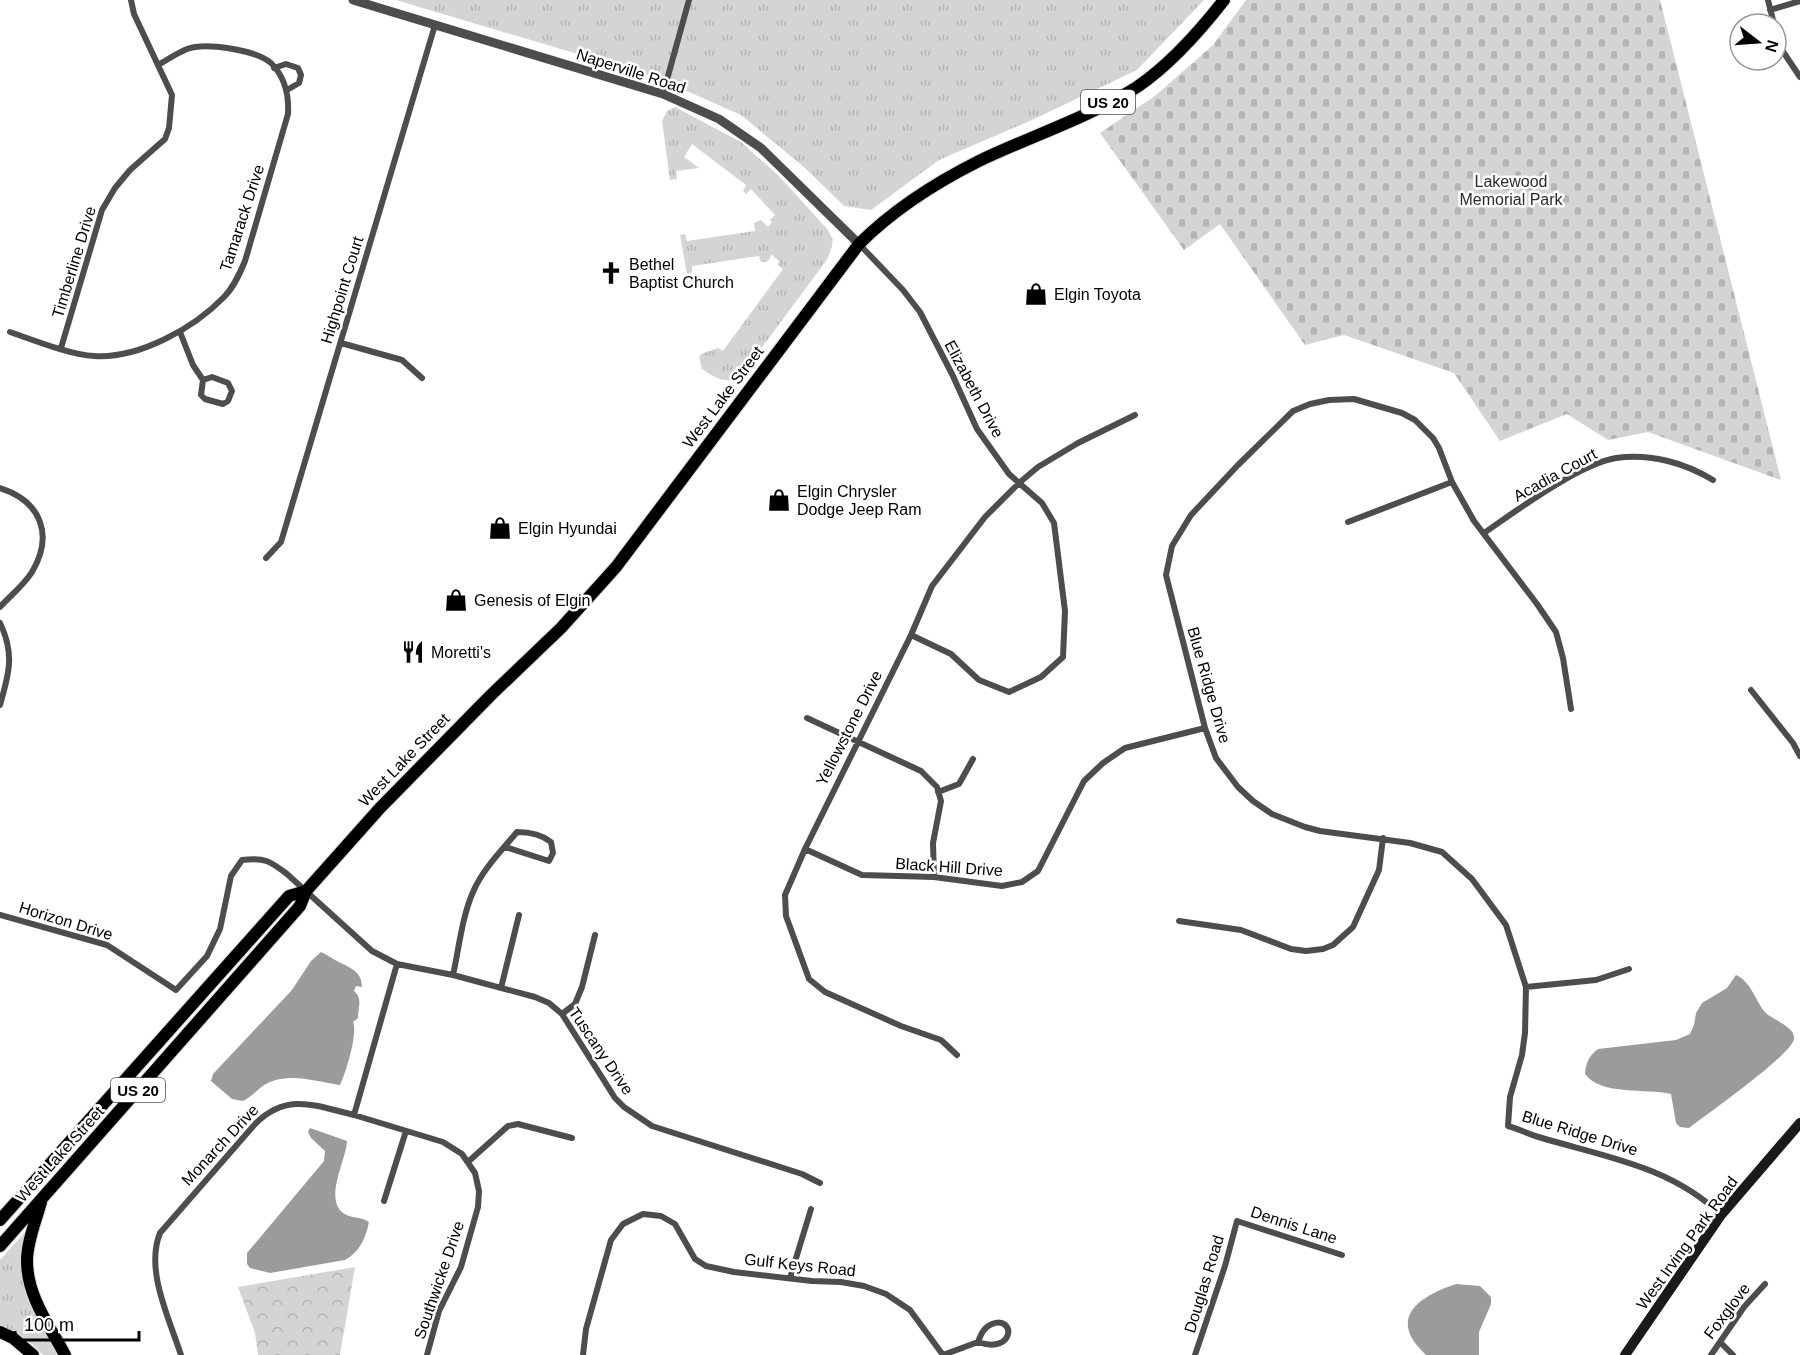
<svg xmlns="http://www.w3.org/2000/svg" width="1800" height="1355" font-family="Helvetica,sans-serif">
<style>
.grass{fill:url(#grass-tufts)}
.forest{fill:url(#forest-crowns)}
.cemetery{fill:url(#cemetery-stones)}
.water{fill:#9b9b9b}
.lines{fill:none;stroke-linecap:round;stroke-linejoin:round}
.trunk-casing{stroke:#dbdbdb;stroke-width:14}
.minor{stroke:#4d4d4d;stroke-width:6}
.tertiary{stroke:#4d4d4d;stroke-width:9}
.secondary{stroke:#1a1a1a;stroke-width:10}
.trunk{stroke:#000;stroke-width:12}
.labels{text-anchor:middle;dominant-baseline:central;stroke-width:5;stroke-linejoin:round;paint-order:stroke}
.shield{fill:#fff;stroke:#4c4c4c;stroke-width:1.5}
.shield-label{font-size:15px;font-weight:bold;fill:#000}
.street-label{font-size:16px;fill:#000;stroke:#fff}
.park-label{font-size:16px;fill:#2b2b2b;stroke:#fff}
.poi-label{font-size:16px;fill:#000;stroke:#fff;text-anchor:start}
</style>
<defs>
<pattern id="grass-tufts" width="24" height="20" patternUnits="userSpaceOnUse" patternTransform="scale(1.5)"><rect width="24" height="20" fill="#d4d4d4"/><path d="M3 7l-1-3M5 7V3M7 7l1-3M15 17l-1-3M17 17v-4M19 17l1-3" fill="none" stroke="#b4b4b4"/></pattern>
<pattern id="forest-crowns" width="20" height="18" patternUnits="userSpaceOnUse" patternTransform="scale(1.5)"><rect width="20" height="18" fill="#d4d4d4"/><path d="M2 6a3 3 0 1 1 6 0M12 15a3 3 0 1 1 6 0" fill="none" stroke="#b4b4b4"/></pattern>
<pattern id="cemetery-stones" width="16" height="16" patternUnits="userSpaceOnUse" patternTransform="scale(1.5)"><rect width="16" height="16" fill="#d4d4d4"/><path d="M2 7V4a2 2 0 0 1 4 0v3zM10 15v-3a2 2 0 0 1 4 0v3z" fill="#b4b4b4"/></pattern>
</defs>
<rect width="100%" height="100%" fill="#fff"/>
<!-- grass -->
<path class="grass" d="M396,0h808l-67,70 -105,50 -93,40 -68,50 -27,-4 -39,-38 -64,-53 -86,-38z
M675,107l66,35 39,35 48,53 5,10 -3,13 -4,8 -83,112c-13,14 -28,5 -41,-4l-3,-12 2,-3 17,-6 5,3 60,-82 -5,-4 1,-4 -8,-7c-1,6 -3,9 -10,8l-2,-6 -67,10v7l-5,1 -7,-39 5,-1 2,7 68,-10 -1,-8 7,-3 7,7 4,-5 -2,-2 5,-5 -24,-26 -5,5 -3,-3 3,-6 -54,-41 -8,13 15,11 -23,3 1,8 -7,1 -8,-59 5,-10z
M27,1230c-2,15 -5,32 -4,47 3,29 22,53 35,78h-15l-15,-15 -28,-14v-66z"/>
<!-- forest -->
<path class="forest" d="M355,1267l-15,88h-82l-3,-22 -17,-46z"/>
<!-- cemetery -->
<path class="cemetery" d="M1246,0h414l121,480 -133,-48 -40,8 -41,-26 -67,27 -46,-68 -110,-38 -39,10 -85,-121 -36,26 -84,-117 55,-37 58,-51z"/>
<!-- water -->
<path class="water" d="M321,952c5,2 9,5 14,8 13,7 27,10 27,27l-6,-1 -2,5c9,8 4,16 4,27l-5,4c5,11 -7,51 -13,63 -22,-3 -48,-12 -70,-3 -11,4 -17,15 -27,19l-11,-2 -21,-18 2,-7 79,-84 19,-29z
M1736,975c14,6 19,24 28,36 7,9 30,14 30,27 1,15 -90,78 -105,90l-9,-1 -4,-4 -5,-29c-24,-6 -70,2 -86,-20 1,-12 4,-18 13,-25l78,-9 14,-6 4,-9 2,-12 6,-10 25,-15z
M310,1128l37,13c-1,20 -23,57 -4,72 8,6 18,3 26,9 -3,15 -9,30 -24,38l-75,13 -20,-5 -3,-4v-11l77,-92 1,-10 -14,-13 -3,-6z
M1456,1284l24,2 11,11v7l-12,28v23h-53c-39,-36 -9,-58 30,-71z"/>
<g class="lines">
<!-- trunk casing -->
<g class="trunk-casing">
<path id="trunk" d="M41,1202c-5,19 -14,39 -14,59 0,35 22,64 38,94
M0,1220l289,-324 17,-5
M0,1246l300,-340 6,-15 74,-83 111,-113 70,-67 55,-61 243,-323c35,-35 76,-61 120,-83 52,-25 109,-43 158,-74 34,-23 62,-55 87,-87
M0,1332l13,6 20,17"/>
</g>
<!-- minor -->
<path class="minor" d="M1768,0l6,24
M1770,10l30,-9
M1776,34l2,10 22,33
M274,68l12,-4 12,4 3,7 -2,8 -12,7
M663,94l26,-94
M859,244l44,46 17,22 32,62 25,55 32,45 33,29 12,20 11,88 -2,46 -22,20 -32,15 -30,-12 -28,-26 -40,-19
M10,332c23,8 61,23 84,24 45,3 100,-28 130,-59 10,-10 16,-24 21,-36l43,-147c1,-18 -3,-37 -17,-51 -15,-13 -66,-21 -84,-14 -10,4 -20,11 -29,16
M180,332l13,33 10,15 -2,15 4,4 18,5 5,-3 4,-10 -4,-8 -16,-6 -9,3
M341,343l61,17 20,18
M61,348l41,-138 13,-22 15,-18 35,-31 4,-11 3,-33 -38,-81 -3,-14
M0,488c41,13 54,47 32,84 -8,13 -22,24 -32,35
M1348,522l104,-40
M1484,533c32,-22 95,-69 132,-75 34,-5 69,5 97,22
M266,558l15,-16 154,-517
M0,623c15,31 9,51 0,82
M1751,690l42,53 7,13
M1571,709l-8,-51 -7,-26 -19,-28 -63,-83 -22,-39 -13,-34 -6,-10 -18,-18 -13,-7 -48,-14 -25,1 -19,4 -17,7 -55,54 -47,50 -19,31 -6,29 39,153 11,30 22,29 15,14 19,13 33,13 15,4 90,12 32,9 30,27 34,46 20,62 -1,46 -3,22 -12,42 -2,29c11,3 22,9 34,12 64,19 130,29 179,77
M807,718l114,53 16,16 4,14 -8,42 1,34
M938,792l21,-8 14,-25
M805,849l57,26 72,2 68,9 20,-4 16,-11 46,-90 19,-18 22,-15 80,-20
M0,915l107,30 69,45 31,-34 13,-27 11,-53 11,-16c22,-3 28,1 45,14l85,77 25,13 56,11 82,22 14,6 13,11 53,84 9,9 28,19 150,48 18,9
M1179,921l62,9 50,19 15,2 17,-2 10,-4 20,-18 26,-57 4,-32
M453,975c6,-27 9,-58 20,-83 9,-22 29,-42 44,-60 13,0 24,2 34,10l2,11 -4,8 -44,-14
M1526,987l70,-7 33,-11
M501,988l18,-73
M562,1014l13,-10 7,-17 13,-52
M957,1055l-16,-15 -40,-14 -76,-34 -16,-13 -23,-63 -1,-21 20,-46 106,-214 21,-49 53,-69 34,-34 19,-16 40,-24 57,-28
M354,1115l89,27 19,12 13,19 4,18 -1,16 -17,60 -22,44 -12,44
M469,1161l39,-35 10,-2 54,14
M384,1201l22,-70
M790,1278l21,-69
M1720,1342l13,13
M181,1355c-12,-37 -36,-85 -21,-122l96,-110c32,-31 60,-17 98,-8l43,-151
M583,1355l3,-26 25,-89 12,-16 20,-10 18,2 14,8 20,35 11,7 28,6 78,9 29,1 23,4 22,8 24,16 33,45
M943,1355l35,-13c3,-8 6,-15 14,-18 24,-9 23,31 -14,18
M1195,1355l30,-89 12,-45 105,34
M1711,1355l33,-48 21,-23"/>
<!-- tertiary -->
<path class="tertiary" d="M353,0l310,94 56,25 42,29 98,96"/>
<!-- secondary -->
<path class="secondary" d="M1625,1355l96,-140 79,-92"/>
<!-- trunk -->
<use href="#trunk" class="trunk"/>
</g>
<!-- icons -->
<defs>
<g id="church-bare" transform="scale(1.8)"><path d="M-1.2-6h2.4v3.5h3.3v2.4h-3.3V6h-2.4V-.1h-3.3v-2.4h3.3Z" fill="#000" stroke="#fff" stroke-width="2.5" paint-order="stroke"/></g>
<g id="shop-bare" transform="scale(1.8)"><path d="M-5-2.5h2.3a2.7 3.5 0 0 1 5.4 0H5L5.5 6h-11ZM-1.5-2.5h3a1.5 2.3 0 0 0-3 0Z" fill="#000" stroke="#fff" stroke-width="2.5" paint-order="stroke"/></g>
<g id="restaurant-bare" transform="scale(1.8)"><path d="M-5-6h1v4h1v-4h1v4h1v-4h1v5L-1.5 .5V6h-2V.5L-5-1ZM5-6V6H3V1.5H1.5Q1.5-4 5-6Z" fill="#000" stroke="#fff" stroke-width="2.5" paint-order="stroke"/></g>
</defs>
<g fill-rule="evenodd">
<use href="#church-bare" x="611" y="273"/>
<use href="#shop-bare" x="1036" y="294"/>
<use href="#shop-bare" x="779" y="500"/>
<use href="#shop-bare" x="500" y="528"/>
<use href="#shop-bare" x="456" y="600"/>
<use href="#restaurant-bare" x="413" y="652"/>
</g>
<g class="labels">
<!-- shield labels -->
<g class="shield">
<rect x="1081" y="90" width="54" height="24" rx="4.5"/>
<rect x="111" y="1078" width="54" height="24" rx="4.5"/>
</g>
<g class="shield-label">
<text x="1108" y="102">US 20</text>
<text x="138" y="1090">US 20</text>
</g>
<!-- street labels -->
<g class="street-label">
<text transform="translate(631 71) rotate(18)">Naperville Road</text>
<text transform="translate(242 218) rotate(-72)">Tamarack Drive</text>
<text transform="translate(74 262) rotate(-73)">Timberline Drive</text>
<text transform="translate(342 290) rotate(-73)">Highpoint Court</text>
<text transform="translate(974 389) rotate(62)">Elizabeth Drive</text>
<text transform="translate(723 397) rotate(-53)">West Lake Street</text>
<text transform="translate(1555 475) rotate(-29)">Acadia Court</text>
<text transform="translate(1209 685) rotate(74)">Blue Ridge Drive</text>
<text transform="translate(849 728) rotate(-63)">Yellowstone Drive</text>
<text transform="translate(404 760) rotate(-46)">West Lake Street</text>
<text transform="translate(949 867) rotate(4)">Black Hill Drive</text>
<text transform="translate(66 921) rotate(17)">Horizon Drive</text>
<text transform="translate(601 1051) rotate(56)">Tuscany Drive</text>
<text transform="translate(1580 1133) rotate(17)">Blue Ridge Drive</text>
<text transform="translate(220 1145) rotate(-47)">Monarch Drive</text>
<text transform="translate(60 1154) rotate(-48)">West Lake Street</text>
<text transform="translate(1294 1225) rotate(18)">Dennis Lane</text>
<text transform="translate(1687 1243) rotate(-54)">West Irving Park Road</text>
<text transform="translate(800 1265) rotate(6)">Gulf Keys Road</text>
<text transform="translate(439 1280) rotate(-71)">Southwicke Drive</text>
<text transform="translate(1204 1284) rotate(-73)">Douglas Road</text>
<text transform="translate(1727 1311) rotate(-53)">Foxglove</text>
</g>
<!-- park labels -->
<g class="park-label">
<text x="1511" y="181">Lakewood<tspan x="1511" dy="18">Memorial Park</tspan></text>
</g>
<!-- poi labels -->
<g class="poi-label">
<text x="629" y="264">Bethel<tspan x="629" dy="18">Baptist Church</tspan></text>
<text x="1054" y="294">Elgin Toyota</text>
<text x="797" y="491">Elgin Chrysler<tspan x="797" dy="18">Dodge Jeep Ram</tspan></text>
<text x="518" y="528">Elgin Hyundai</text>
<text x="474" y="600">Genesis of Elgin</text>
<text x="431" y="652">Moretti's</text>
</g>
</g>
<!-- north arrow -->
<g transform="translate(1758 42) rotate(107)"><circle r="28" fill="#ffffff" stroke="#999999" stroke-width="1.5"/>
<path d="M0-4.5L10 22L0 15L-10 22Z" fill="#000000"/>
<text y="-9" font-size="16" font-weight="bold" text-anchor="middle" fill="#000000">N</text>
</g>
<!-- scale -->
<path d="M15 1331v9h124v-9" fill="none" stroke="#000000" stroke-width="3"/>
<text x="24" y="1331" font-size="18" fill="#000000" stroke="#ffffff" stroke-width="4.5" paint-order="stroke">100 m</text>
</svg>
